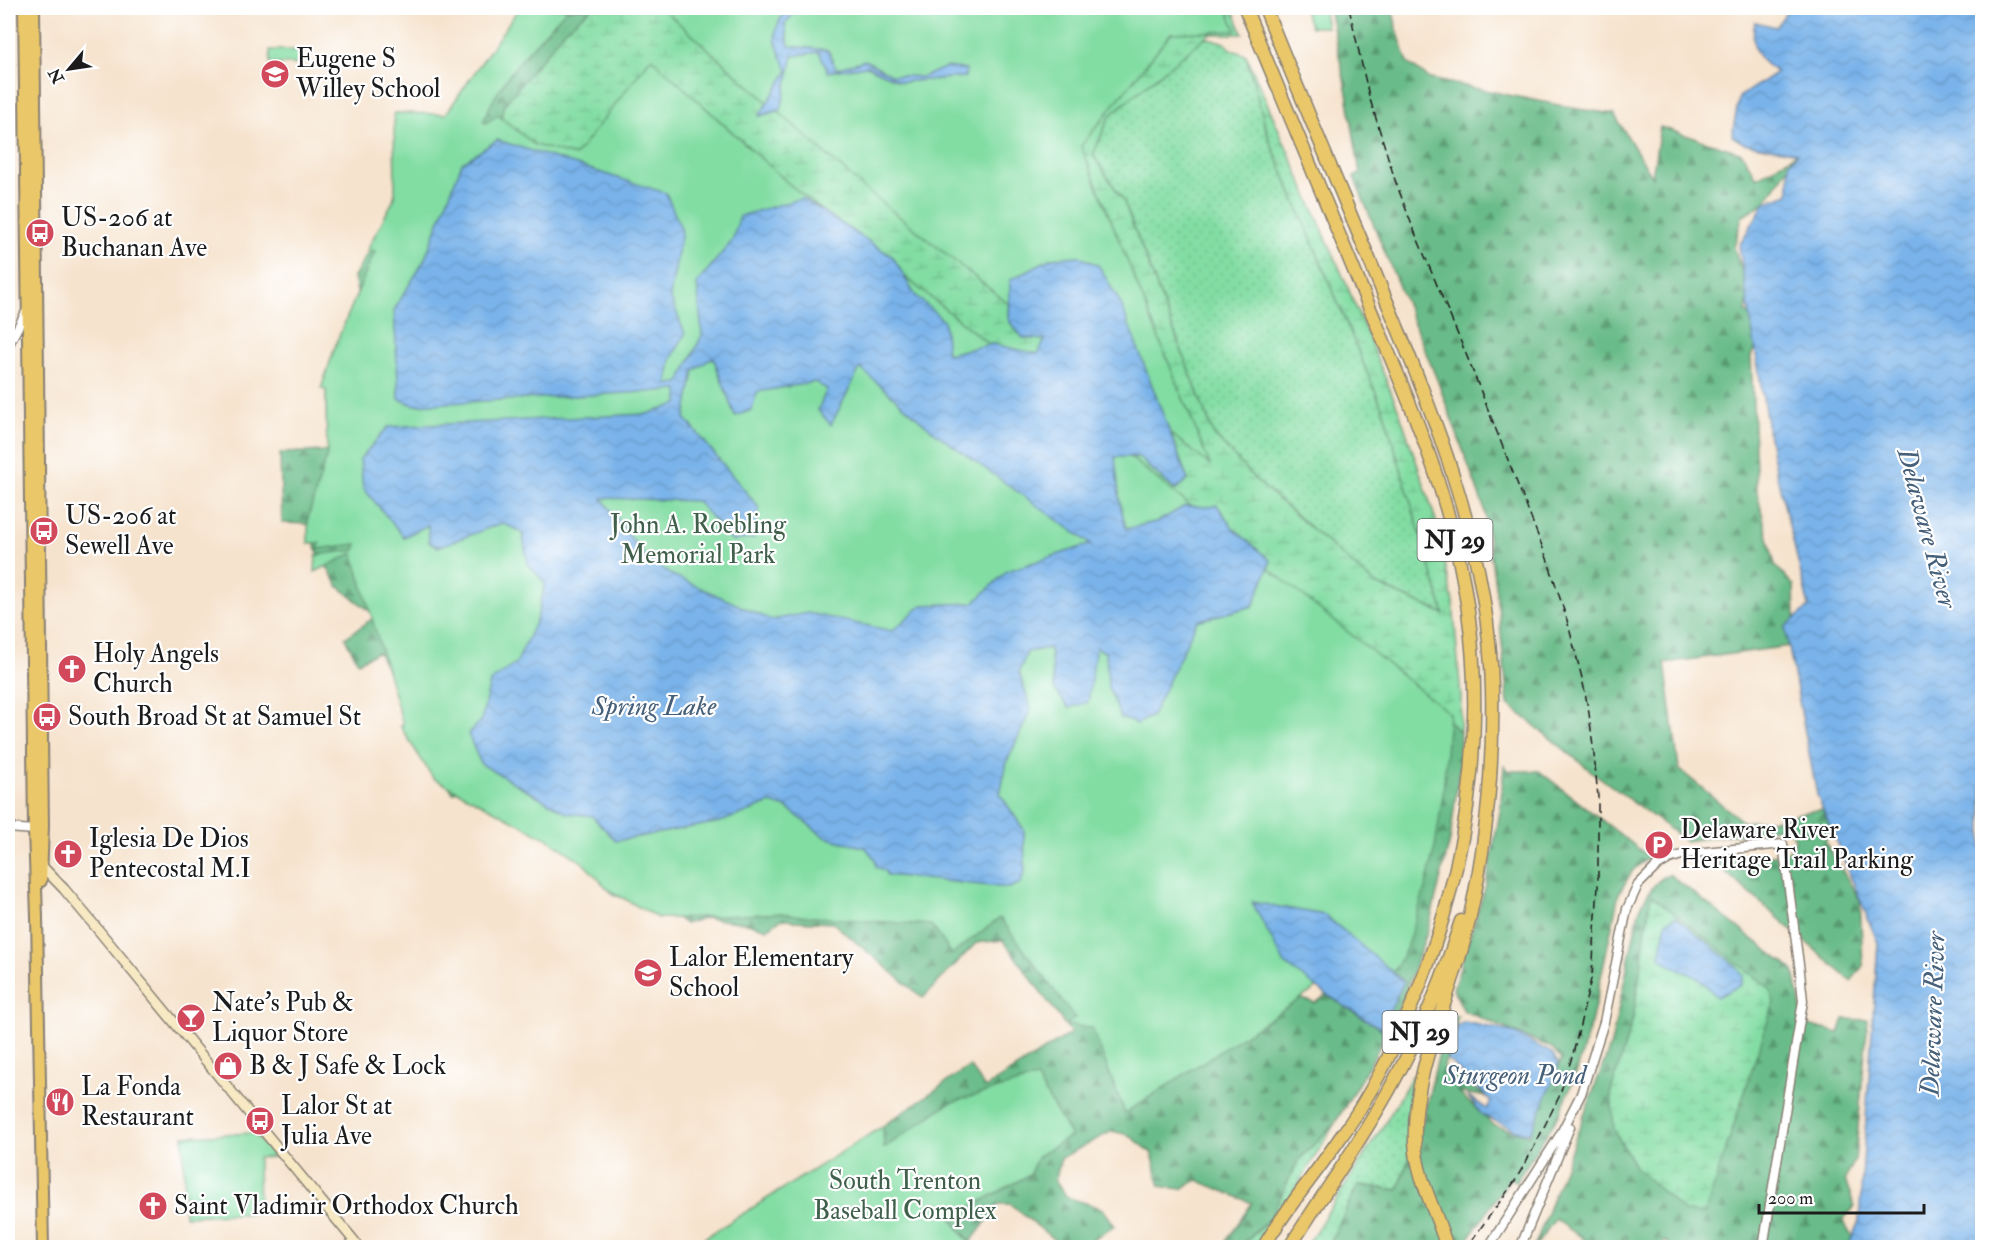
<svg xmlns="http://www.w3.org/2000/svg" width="1990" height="1255" font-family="'IM FELL Double Pica',serif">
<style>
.grass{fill:url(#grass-dots);stroke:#4f7c60;stroke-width:1.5}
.forest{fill:url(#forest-firs);stroke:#426c52;stroke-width:1.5;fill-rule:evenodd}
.wetland{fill:url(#wetland-marsh);stroke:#4f7c60;stroke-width:1.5}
.park{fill:#82dda3;stroke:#4f7c60;stroke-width:1.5}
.water{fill:url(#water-waves);stroke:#4a6883;stroke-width:1.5;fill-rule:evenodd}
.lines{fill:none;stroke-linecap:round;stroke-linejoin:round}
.tertiary-casing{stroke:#898074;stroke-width:11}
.secondary-casing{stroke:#898074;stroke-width:12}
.primary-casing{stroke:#898074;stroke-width:14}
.motorway-casing{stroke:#898074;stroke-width:15}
.tertiary{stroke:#fff;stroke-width:8}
.secondary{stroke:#f7e9c3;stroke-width:9}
.primary{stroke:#eac769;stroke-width:10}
.motorway{stroke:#eac769;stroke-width:12}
.rail{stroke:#1c1c1c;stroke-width:1.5;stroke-dasharray:9 4.5;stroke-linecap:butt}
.labels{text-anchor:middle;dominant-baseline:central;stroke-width:4.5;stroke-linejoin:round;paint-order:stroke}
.shield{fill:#fff;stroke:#606060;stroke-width:1.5}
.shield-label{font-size:24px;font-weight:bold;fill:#1c1c1c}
.poi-label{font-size:26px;fill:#1c1c1c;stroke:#fff;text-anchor:start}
.park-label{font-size:26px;fill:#40604b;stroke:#fff}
.water-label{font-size:27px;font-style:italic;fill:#466079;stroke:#fff}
</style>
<defs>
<pattern id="grass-dots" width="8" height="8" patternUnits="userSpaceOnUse" patternTransform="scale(1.5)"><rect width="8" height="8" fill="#82dda3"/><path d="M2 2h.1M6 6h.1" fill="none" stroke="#70bd8c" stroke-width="1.8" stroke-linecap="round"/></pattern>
<pattern id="forest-firs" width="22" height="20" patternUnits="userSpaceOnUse" patternTransform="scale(1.5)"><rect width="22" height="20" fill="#69bc89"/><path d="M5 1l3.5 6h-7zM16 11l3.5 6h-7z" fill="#56986f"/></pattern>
<pattern id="wetland-marsh" width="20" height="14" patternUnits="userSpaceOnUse" patternTransform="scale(1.5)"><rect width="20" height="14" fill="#82dda3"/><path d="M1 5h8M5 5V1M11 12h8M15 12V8" fill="none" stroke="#70bd8c"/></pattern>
<pattern id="water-waves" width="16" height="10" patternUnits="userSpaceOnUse" patternTransform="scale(1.5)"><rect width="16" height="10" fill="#79b3ea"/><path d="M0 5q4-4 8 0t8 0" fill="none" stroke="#6899c8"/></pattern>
</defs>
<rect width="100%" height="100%" fill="#fff"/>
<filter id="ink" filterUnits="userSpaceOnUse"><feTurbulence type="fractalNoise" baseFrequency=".0167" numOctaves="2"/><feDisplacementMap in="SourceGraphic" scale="12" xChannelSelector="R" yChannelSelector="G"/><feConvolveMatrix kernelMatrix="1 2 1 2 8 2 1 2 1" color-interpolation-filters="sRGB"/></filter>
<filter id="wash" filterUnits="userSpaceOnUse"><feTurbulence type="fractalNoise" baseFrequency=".008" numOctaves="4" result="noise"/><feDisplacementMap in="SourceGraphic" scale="24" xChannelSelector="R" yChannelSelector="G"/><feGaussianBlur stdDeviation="1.35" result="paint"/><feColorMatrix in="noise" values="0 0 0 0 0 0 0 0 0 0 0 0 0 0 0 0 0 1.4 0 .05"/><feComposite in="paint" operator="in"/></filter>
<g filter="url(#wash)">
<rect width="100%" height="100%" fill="#f6e3cd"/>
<!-- grass -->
<path class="grass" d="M1205,37l20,6 7,7 14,5 23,84 115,273 61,202 -70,-30 -117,-102 -44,-47 -90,-233 -31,-47 17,-40z
M1412,1076l5,1 -4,72 -15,41 -40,-5 -30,62 -23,1 82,-128z
M1335,1123l-74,124 -21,1 30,-30 28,-57z"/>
<!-- forest -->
<path class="forest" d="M522,8h70l-26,21 154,793 595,181 12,-8 54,34 -56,-114 118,-151 -176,-193 193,160v33l-10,76 -22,90 -26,71 -28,56 -39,66 -37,38 -28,57 -30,29h-18l30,-44 -55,-23 -16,9 -21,-3 -8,-33 -23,-18 -17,-4 -51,27 -6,23 12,16 36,12 12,17 -33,21h-19l-53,-43h-11l-29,39 -19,-25 78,-43 9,-19 32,-20 -121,-33 -65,46 -1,-23 87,-60 15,22 86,-55 -68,-93 -27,3 -53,55 -90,-75 -39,-2c-11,-6 -18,2 -27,8l-20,-6 -42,-5 -20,6 -15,-11 -56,-18 -33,-35 -114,-75 -14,8 -75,-141 -20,10 -13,-24 31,-22 -37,-29 -23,-38 -4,-25 -30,-1 -2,-70 47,-2 -1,-59 33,-92 -5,-23 37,-67 6,-26 52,-70z
M1329,8h63l6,25 10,30 22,16 148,30 36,5 38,63 8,-50 82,26 15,25 42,-26 -34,50 -23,15 -8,30 15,44 -3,21 20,15 -15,29 6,137 18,72 19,21 1,32 17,12 -15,15 -132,18 14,106 64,53 36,-3 21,-6 23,-4 10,14 -8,19 35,58 3,66 -12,15 -136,-118 71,-10 7,-6 2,-8 -5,-8 -9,-3 -95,13 -95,-70 -83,-67 -9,-90 -15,-106 -46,-126 -84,-205 6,-3 -13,-81z
M1504,766l5,5h30l110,86 -16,13 -14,23 -27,126 -15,52 -17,42 -44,69 -6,-4 -47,69 -135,1 30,-63 40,5 24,-67 26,-107h10l-15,54 44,27 -29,-5 37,34 34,9 32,-75 -9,-12 -88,-37 -11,-22 33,-104 14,-73z
M1669,874l125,97 10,53 35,9 5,-14 24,1 -13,140 -10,20 10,27 -13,13 12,20 -6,7 -176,1 -6,-7 -7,6h-64l-40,-28 -21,29 77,-204 28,-133c7,-15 15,-30 30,-37zM1651,896l-15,272 -22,-38 -3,-39 22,-72z"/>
<!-- wetland -->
<path class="wetland" d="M592,8h195c-18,28 -12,34 1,63l-28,45 21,-6 12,-53 26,-5 9,20 39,-6 34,16 64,-5 1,-7 -19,-3 -25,11 -31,-3 -26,-15 -29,9 -8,-19 -39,-3 -4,-23 13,-16h434l11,26h-34l-99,81 -17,40 31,47 90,233 44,47 117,102 69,30 -60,-202 -115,-273 -23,-84 99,226 54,130 26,76 11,34 17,81 8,95 -1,34 -193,-160 3,-10 -37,-33 -16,-23 -91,25 -6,-27 -5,-46h23l37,33 13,-10 -67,-176 -22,-38 -20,-10 -28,2 -40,22 -2,41 14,17 23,2 -8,15 -46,-11 -45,10 -3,-33 -29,-26 -22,-38 -91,-59 -62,18 -8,25 -35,42 5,52 -23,48 -13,1 5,-24 14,-26 -15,-38 12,-65 -16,-38 -169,-53 7,-35 62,-76z
M1651,895l118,93 5,14 -69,211 -20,-1 -49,-44 -22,-38 -3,-39 22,-72z"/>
<!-- park -->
<path class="park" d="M519,8h49c-32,35 -68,69 -85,114l3,1 12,-8 37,30 40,11 76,-98 137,125 661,530 -6,82 -8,52 -9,39 -20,63 -21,38 -30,-24 -230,150 -33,-85 -26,-3 9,-7 -75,-100 -48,36 -21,-29 -131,-9 -18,-3 -101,5h-23l-49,-28 -27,-28 -34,-23 -115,-61 -33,-52 3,-1 -50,-172 -38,19 1,-17 39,-5 2,-6 -39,5 2,-6h-12v-25l19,-63 -1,-65 -5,-1 16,-48 38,-90 -8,-1 28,-53 -1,-84 52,1z
M662,8h565l9,23 -65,2 -90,113 129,319 -344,-275z
M1303,8h20l4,19h-16z
M270,50h29l1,14h-30z
M1036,1078l35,58 -33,20 -9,19 -78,43 21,29h-36l-4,-5 -9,6h-217l-5,-8 182,-114 1,22 65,-45z
M254,1133l20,24 -16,1 1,55 -74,3 -2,-80z"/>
<!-- water -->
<path class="water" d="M787,8h11l-13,16 4,22 39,4 8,19 29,-9 27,15 30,2 25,-10 19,3 -1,7 -64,5 -34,-16 -39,6 -9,-20 -26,4 -12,54 -22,6 29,-45c-13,-29 -20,-35 -1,-63z
M1789,8h193v1239h-134l11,-26 19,-278 -61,-148 -32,-168 24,-20 -37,-152 -33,-209 26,-44 24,-8v-31l9,-10 -55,-10 -11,-7 7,-39 38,-25c-22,-13 -27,-27 -22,-50l21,5z
M497,140l169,53 16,38 -12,65 15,38 -14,26 -4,24 12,-1 23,-48 -5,-52 35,-42 8,-25 62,-18 91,59 22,38 29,26 3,33 45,-10 46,10 7,-14 -22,-2 -14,-17 1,-41 41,-22 28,-2 20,10 22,38 67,176 -13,10 -37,-33h-23l5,46 6,26 33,-8 26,-15 25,1 7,-2 16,23 38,33 -18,45 -56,15 -45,95 -15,8 -16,-6 -13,-31 -2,-34 -10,-6 -8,55 -19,6 -15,-19 -4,-41 -23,4 -8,20 12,37 -24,53 -7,32 24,36 1,39 -4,14 -12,5 -122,-13 -3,-5 -8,-3 -1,-8 -9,-11 -41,-11 -38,-29 -16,-5 -51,19 -104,19 -24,-25 -25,-3 -86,-49 -13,-30 13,-13 9,-39 27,-20 20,-44 8,-35 -17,-19 -6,-32 -20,-9 -64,24 -9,-5 -1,-17 -24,12 -41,-49 -3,-29 28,-32 259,-13 31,-10 1,-14 -265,15 -15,-6 -5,-89 30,-49 38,-98zM713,357l22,59 17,-6 5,-18 58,-10 12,7 -9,21 13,15 29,-57 74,64 157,112 -84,27 -33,32 -52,2 -30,26 -84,-18 -37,7 -101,-46 -28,-21 -40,-55 95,3 35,40 22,-3 5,-30 -74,-90 9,-47z
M1252,902l73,13 79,67 -23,47 -54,-34 -42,-31z
M1676,917l60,49 7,10 -2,9 -24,12 -18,-19 -31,-14 -8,-7 6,-35z
M1465,1022l47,10 40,21 6,10 -1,9 -26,60 -9,1 -40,-18 -15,-20 20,14 4,-8 -44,-42 11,-34z"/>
</g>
<g filter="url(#ink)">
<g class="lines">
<!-- tertiary casing -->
<g class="tertiary-casing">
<path id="tertiary" d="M8,346l19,-36
M8,828l26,2
M1488,1248l72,-113 21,-41 23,-72 23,-113 11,-24 18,-18 13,-8 16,-5 98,-10 17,128 3,29 -40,247
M1520,1248l50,-121"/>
</g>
<!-- secondary casing -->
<g class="secondary-casing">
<path id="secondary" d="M39,863l25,26 36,43 260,316"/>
</g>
<!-- primary casing -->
<g class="primary-casing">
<path id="primary" d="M24,8l10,822 3,87 6,331
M34,8l9,818 -2,55"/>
</g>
<!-- motorway casing -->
<g class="motorway-casing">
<path id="motorway" d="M1245,8c40,94 79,189 118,284 30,72 63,144 84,219 50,174 29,353 -45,517 -17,38 -37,76 -62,110 -25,37 -55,71 -77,110
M1265,8c38,94 78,188 117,282 54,130 107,257 110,399 2,84 -7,170 -28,252 -17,65 -52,132 -49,201 2,38 22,70 32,106
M1289,1248c35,-56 74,-109 105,-167 28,-51 50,-104 67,-160"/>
</g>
<!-- tertiary -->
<use href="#tertiary" class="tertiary"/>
<!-- secondary -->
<use href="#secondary" class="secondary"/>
<!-- primary -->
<use href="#primary" class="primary"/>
<!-- motorway -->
<use href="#motorway" class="motorway"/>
<!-- rail -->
<path class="rail" d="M1349,8l20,88 26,84 18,48 53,126 82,207 19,59 15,58 7,35 5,42 4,42v89l-6,89 -19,79 -14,43 -27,54 -17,30 -49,67"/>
</g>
</g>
<!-- icons -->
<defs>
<g id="school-disc" transform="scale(1.5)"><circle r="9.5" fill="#d1495b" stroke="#fff"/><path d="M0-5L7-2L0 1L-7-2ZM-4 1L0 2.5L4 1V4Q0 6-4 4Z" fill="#fff"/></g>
<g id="bus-disc" transform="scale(1.5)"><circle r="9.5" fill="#d1495b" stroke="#fff"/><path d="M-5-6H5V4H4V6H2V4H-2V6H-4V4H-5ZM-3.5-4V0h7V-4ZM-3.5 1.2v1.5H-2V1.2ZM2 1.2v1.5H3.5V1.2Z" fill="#fff"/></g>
<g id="church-disc" transform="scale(1.5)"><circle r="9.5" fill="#d1495b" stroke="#fff"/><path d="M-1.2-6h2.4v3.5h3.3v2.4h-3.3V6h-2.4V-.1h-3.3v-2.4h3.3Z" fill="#fff"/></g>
<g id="parking-disc" transform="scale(1.5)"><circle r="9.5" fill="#d1495b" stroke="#fff"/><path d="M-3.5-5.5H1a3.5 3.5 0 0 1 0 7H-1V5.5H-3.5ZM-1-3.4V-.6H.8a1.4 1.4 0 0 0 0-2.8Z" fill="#fff"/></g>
<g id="bar-disc" transform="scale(1.5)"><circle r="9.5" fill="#d1495b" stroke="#fff"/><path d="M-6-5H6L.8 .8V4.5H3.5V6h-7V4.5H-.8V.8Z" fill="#fff"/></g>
<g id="shop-disc" transform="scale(1.5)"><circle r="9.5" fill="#d1495b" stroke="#fff"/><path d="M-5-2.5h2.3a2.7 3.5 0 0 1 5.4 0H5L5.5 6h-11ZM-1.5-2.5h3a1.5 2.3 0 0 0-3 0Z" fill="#fff"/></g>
<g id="restaurant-disc" transform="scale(1.5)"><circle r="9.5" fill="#d1495b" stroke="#fff"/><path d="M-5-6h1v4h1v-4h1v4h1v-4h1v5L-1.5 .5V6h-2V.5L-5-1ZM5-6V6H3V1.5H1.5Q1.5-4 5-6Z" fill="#fff"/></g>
</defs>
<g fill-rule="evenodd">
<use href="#school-disc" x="275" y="74"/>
<use href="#bus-disc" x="40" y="233"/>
<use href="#bus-disc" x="44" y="531"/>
<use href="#church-disc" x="72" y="669"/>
<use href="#bus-disc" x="47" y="717"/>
<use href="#parking-disc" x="1659" y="845"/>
<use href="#church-disc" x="68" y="854"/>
<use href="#school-disc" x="648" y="973"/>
<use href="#bar-disc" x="191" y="1018"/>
<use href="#shop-disc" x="228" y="1066"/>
<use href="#restaurant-disc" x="60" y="1102"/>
<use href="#bus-disc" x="260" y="1121"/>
<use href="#church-disc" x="153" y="1206"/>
</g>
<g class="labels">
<!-- shield labels -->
<g class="shield">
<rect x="1417.5" y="519" width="75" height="42" rx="4.5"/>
<rect x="1382.5" y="1011" width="75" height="42" rx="4.5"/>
</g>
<g class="shield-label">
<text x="1455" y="540">NJ 29</text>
<text x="1420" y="1032">NJ 29</text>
</g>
<!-- poi labels -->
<g class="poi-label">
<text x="296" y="59">Eugene S<tspan x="296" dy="30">Willey School</tspan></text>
<text x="61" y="218">US-206 at<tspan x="61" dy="30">Buchanan Ave</tspan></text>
<text x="65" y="516">US-206 at<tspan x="65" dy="30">Sewell Ave</tspan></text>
<text x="93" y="654">Holy Angels<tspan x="93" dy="30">Church</tspan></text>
<text x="68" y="717">South Broad St at Samuel St</text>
<text x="1680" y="830">Delaware River<tspan x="1680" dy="30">Heritage Trail Parking</tspan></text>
<text x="89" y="839">Iglesia De Dios<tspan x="89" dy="30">Pentecostal M.I</tspan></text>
<text x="669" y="958">Lalor Elementary<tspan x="669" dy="30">School</tspan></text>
<text x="212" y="1003">Nate's Pub &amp;<tspan x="212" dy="30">Liquor Store</tspan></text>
<text x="249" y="1066">B &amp; J Safe &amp; Lock</text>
<text x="81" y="1087">La Fonda<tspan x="81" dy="30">Restaurant</tspan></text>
<text x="281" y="1106">Lalor St at<tspan x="281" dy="30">Julia Ave</tspan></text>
<text x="174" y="1206">Saint Vladimir Orthodox Church</text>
</g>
<!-- park labels -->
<g class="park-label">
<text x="698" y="525">John A. Roebling<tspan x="698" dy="30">Memorial Park</tspan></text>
<text x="905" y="1181">South Trenton<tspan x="905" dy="30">Baseball Complex</tspan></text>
</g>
<!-- water labels -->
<g class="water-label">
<text transform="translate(1927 528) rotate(75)">Delaware River</text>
<text x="654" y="706">Spring Lake</text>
<text transform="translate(1933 1014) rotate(-88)">Delaware River</text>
<text x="1515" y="1075">Sturgeon Pond</text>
</g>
</g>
<!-- margin -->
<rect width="1990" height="1255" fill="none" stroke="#fff" stroke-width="30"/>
<!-- north arrow -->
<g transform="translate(69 69) rotate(241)" stroke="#ffffff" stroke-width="4.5" paint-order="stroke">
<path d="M0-4.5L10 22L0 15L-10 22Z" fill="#1c1c1c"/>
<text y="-9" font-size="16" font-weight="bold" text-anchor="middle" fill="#1c1c1c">N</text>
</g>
<!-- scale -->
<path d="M1759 1204v9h165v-9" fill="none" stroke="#1c1c1c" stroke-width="3"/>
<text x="1768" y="1204" font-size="18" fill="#1c1c1c" stroke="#ffffff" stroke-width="4.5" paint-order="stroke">200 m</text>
</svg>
